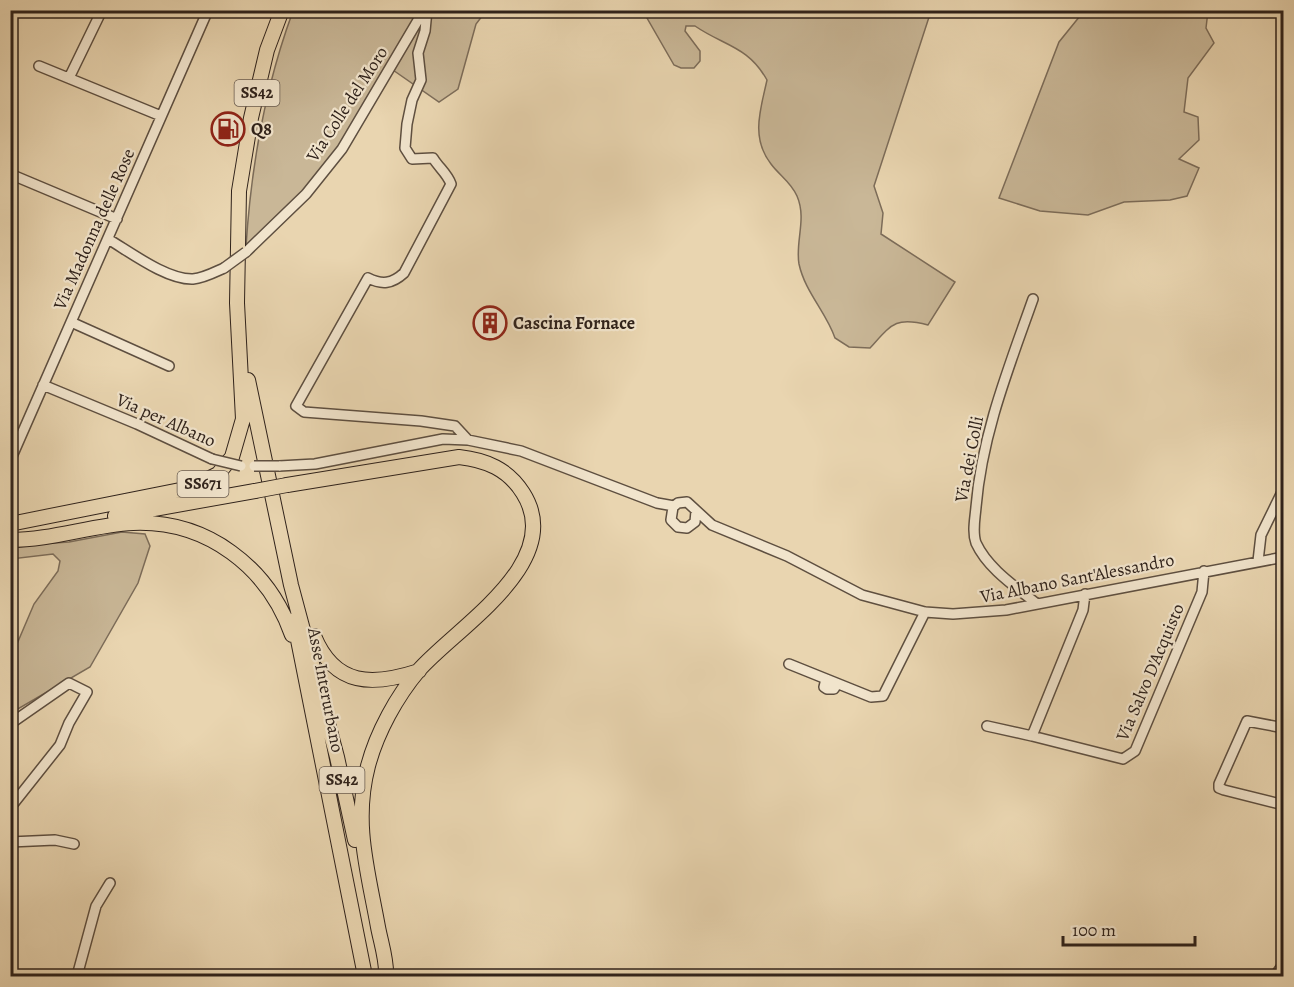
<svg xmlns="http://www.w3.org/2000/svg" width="1294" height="987" font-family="Alegreya,serif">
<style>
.green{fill:#c9b797;stroke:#7c6c59;stroke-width:1.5}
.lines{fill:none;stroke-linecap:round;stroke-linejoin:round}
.minor-casing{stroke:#5e4f40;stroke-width:12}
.highway-casing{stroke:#2f221b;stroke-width:16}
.minor{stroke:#f1e4cc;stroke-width:9}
.highway{stroke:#e9d5b0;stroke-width:14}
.rail{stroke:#2f221b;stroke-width:3;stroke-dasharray:10 10;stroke-linecap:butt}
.minor-bridge-casing{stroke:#5e4f40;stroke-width:12;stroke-linecap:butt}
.highway-bridge-casing{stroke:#2f221b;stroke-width:16;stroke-linecap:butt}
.minor-bridge{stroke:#f1e4cc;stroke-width:9}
.highway-bridge{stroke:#e9d5b0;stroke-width:14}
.labels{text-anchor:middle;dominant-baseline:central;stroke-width:4.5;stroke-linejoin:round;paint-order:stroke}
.shield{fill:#f1e4cc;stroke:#695c50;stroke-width:1.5}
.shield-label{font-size:16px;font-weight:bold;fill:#2f221b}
.street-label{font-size:18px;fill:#2f221b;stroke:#f1e4cc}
.poi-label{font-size:18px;font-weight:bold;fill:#2f221b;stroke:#f1e4cc;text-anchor:start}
</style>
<rect width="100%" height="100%" fill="#e9d5b0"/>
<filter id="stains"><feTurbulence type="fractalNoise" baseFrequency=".00333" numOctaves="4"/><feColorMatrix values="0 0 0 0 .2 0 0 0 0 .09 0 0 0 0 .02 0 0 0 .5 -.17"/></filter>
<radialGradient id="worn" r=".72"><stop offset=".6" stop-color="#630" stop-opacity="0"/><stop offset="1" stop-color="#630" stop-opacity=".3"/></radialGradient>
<!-- green -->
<path class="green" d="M293,11h193l-10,13 -18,65 -19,13 -49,-34 -27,45 -48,67 -69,67c5,-81 19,-160 47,-236z
M659,11h272l-57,175 9,27 -2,21 74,48 -27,43c-33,-9 -37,0 -58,23l-21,-1 -14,-9c-9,-26 -30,-46 -36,-74 -4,-22 8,-45 -2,-68 -6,-14 -18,-21 -26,-32 -21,-27 -10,-56 -4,-84 -19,-34 -43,-34 -72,-54h-9l-1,5 15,20v10l-6,7h-13l-7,-3 -27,-47z
M1084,11h67l5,5 9,-5h43l-2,17 8,15 -26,35 -4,34 14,5 1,23 -20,19 20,9 -12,28 -17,4 -46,2 -36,13 -48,-4 -41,-13 60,-156z
M122,532l23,2 5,12 -12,37 -48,84 -79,46v-55l23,-54 24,-33 2,-10 -7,-7 -42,5 -1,-13 59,-4z"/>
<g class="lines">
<!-- minor casing -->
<g class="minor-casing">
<path id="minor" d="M427,10l-2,21 -7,22 3,27 -9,20 -5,24 -2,24 7,11 21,-1c6,10 14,15 18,26l-47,89c-12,11 -22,12 -36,5l-72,128 8,6 117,9 34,5 13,14
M39,66l122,50
M69,78l33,-68
M10,174l107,45
M108,239c22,13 59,41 85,40 11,-1 22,-7 31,-11
M246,252l60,-58 36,-45 82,-139
M1033,299c-24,68 -51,135 -57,208 -1,12 -4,25 0,36 12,26 40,44 61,61
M71,322l98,44
M43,385l94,39 75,35
M10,461l198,-451
M279,466l36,-2 128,-25 25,1 53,11 136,52 17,3
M696,511l-1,11 -8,6 -9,-1 -7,-7 2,-13 5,-4 9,-1 25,23 75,31 75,39 63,17 28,2 53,-4 278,-53
M1258,561l3,-26 23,-47
M1085,594l-2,16 -51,126 91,23 12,-8 67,-159 2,-21
M789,664l82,33 12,-1 42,-84
M826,679l-2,8 3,2h7l3,-5
M10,724l59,-41 18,9 -18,31 -9,22 -50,63
M987,726l45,10
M1284,728l-37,-7 -28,63v4l5,2 60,15
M10,842l45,-2 19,4
M77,976l19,-70 14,-23
M1275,976l9,-13"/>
</g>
<!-- highway casing -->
<g class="highway-casing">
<path id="highway" d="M248,380l43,205 46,172 18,83
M287,485l172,-28c27,3 49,12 64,36 44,69 -66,134 -104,177 -22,26 -42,62 -51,96 -15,57 0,105 10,161 3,16 9,33 8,49
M115,516l140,-25
M10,524l180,-36 28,-14 14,-17 11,-38 -6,-116 2,-112 12,-73 16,-68 15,-40
M10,540c42,0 82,-15 123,-17 74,-3 135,44 159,112
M294,620l71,356
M314,636c21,51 59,50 105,35"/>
</g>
<!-- minor -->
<use href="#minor" class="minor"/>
<!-- highway -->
<use href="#highway" class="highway"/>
<!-- rail -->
<path class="rail" d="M10,20l4,-10"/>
<!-- minor-bridge casing -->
<g class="minor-bridge-casing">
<path id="minor-bridge" d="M224,268l22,-16
M212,459l29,7
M254,466h25"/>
</g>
<!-- highway-bridge casing -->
<g class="highway-bridge-casing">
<path id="highway-bridge" d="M255,491l32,-6"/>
</g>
<!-- minor-bridge -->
<use href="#minor-bridge" class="minor-bridge"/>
<!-- highway-bridge -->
<use href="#highway-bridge" class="highway-bridge"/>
</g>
<!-- icons -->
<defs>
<g id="fuel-ring" transform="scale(1.725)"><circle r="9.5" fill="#f1e4cc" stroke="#8f2418" stroke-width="1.5"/><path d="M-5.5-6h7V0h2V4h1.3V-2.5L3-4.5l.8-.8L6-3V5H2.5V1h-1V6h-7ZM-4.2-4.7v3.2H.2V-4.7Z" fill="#8f2418"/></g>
<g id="building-ring" transform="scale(1.725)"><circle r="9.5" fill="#f1e4cc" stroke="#8f2418" stroke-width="1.5"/><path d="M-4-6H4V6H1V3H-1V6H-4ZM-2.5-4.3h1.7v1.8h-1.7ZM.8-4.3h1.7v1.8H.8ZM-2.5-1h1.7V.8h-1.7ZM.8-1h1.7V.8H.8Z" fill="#8f2418"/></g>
</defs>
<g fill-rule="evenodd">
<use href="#fuel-ring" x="228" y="129"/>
<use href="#building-ring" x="490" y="323"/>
</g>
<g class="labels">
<!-- shield labels -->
<g class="shield">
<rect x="234.5" y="80" width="45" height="26" rx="4.5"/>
<rect x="177.5" y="471" width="51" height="26" rx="4.5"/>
<rect x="319.5" y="767" width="45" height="26" rx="4.5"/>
</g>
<g class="shield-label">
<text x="257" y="93">SS42</text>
<text x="203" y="484">SS671</text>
<text x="342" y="780">SS42</text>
</g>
<!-- street labels -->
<g class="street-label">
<text transform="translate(347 104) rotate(-57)">Via Colle del Moro</text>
<text transform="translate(94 229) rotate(-66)">Via Madonna delle Rose</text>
<text transform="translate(166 420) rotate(24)">Via per Albano</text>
<text transform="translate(969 459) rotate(-79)">Via dei Colli</text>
<text transform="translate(1077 578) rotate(-11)">Via Albano Sant'Alessandro</text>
<text transform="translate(1150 672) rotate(-67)">Via Salvo D'Acquisto</text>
<text transform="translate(326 690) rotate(79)">Asse Interurbano</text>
</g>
<!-- poi labels -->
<g class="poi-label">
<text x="251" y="129">Q8</text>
<text x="513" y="323">Cascina Fornace</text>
</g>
</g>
<!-- margin -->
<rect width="1294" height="987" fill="none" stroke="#e9d5b0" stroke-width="36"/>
<rect x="12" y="12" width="1270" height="963" fill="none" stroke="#2f221b" stroke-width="3"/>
<rect x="18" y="18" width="1258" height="951" fill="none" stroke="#2f221b" stroke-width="1.5"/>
<!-- scale -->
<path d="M1063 936v9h132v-9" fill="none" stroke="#2f221b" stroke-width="3"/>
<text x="1072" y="936" font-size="18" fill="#2f221b" stroke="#f1e4cc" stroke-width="4.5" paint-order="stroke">100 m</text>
<rect width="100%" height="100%" filter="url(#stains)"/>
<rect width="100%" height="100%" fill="url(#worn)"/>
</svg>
